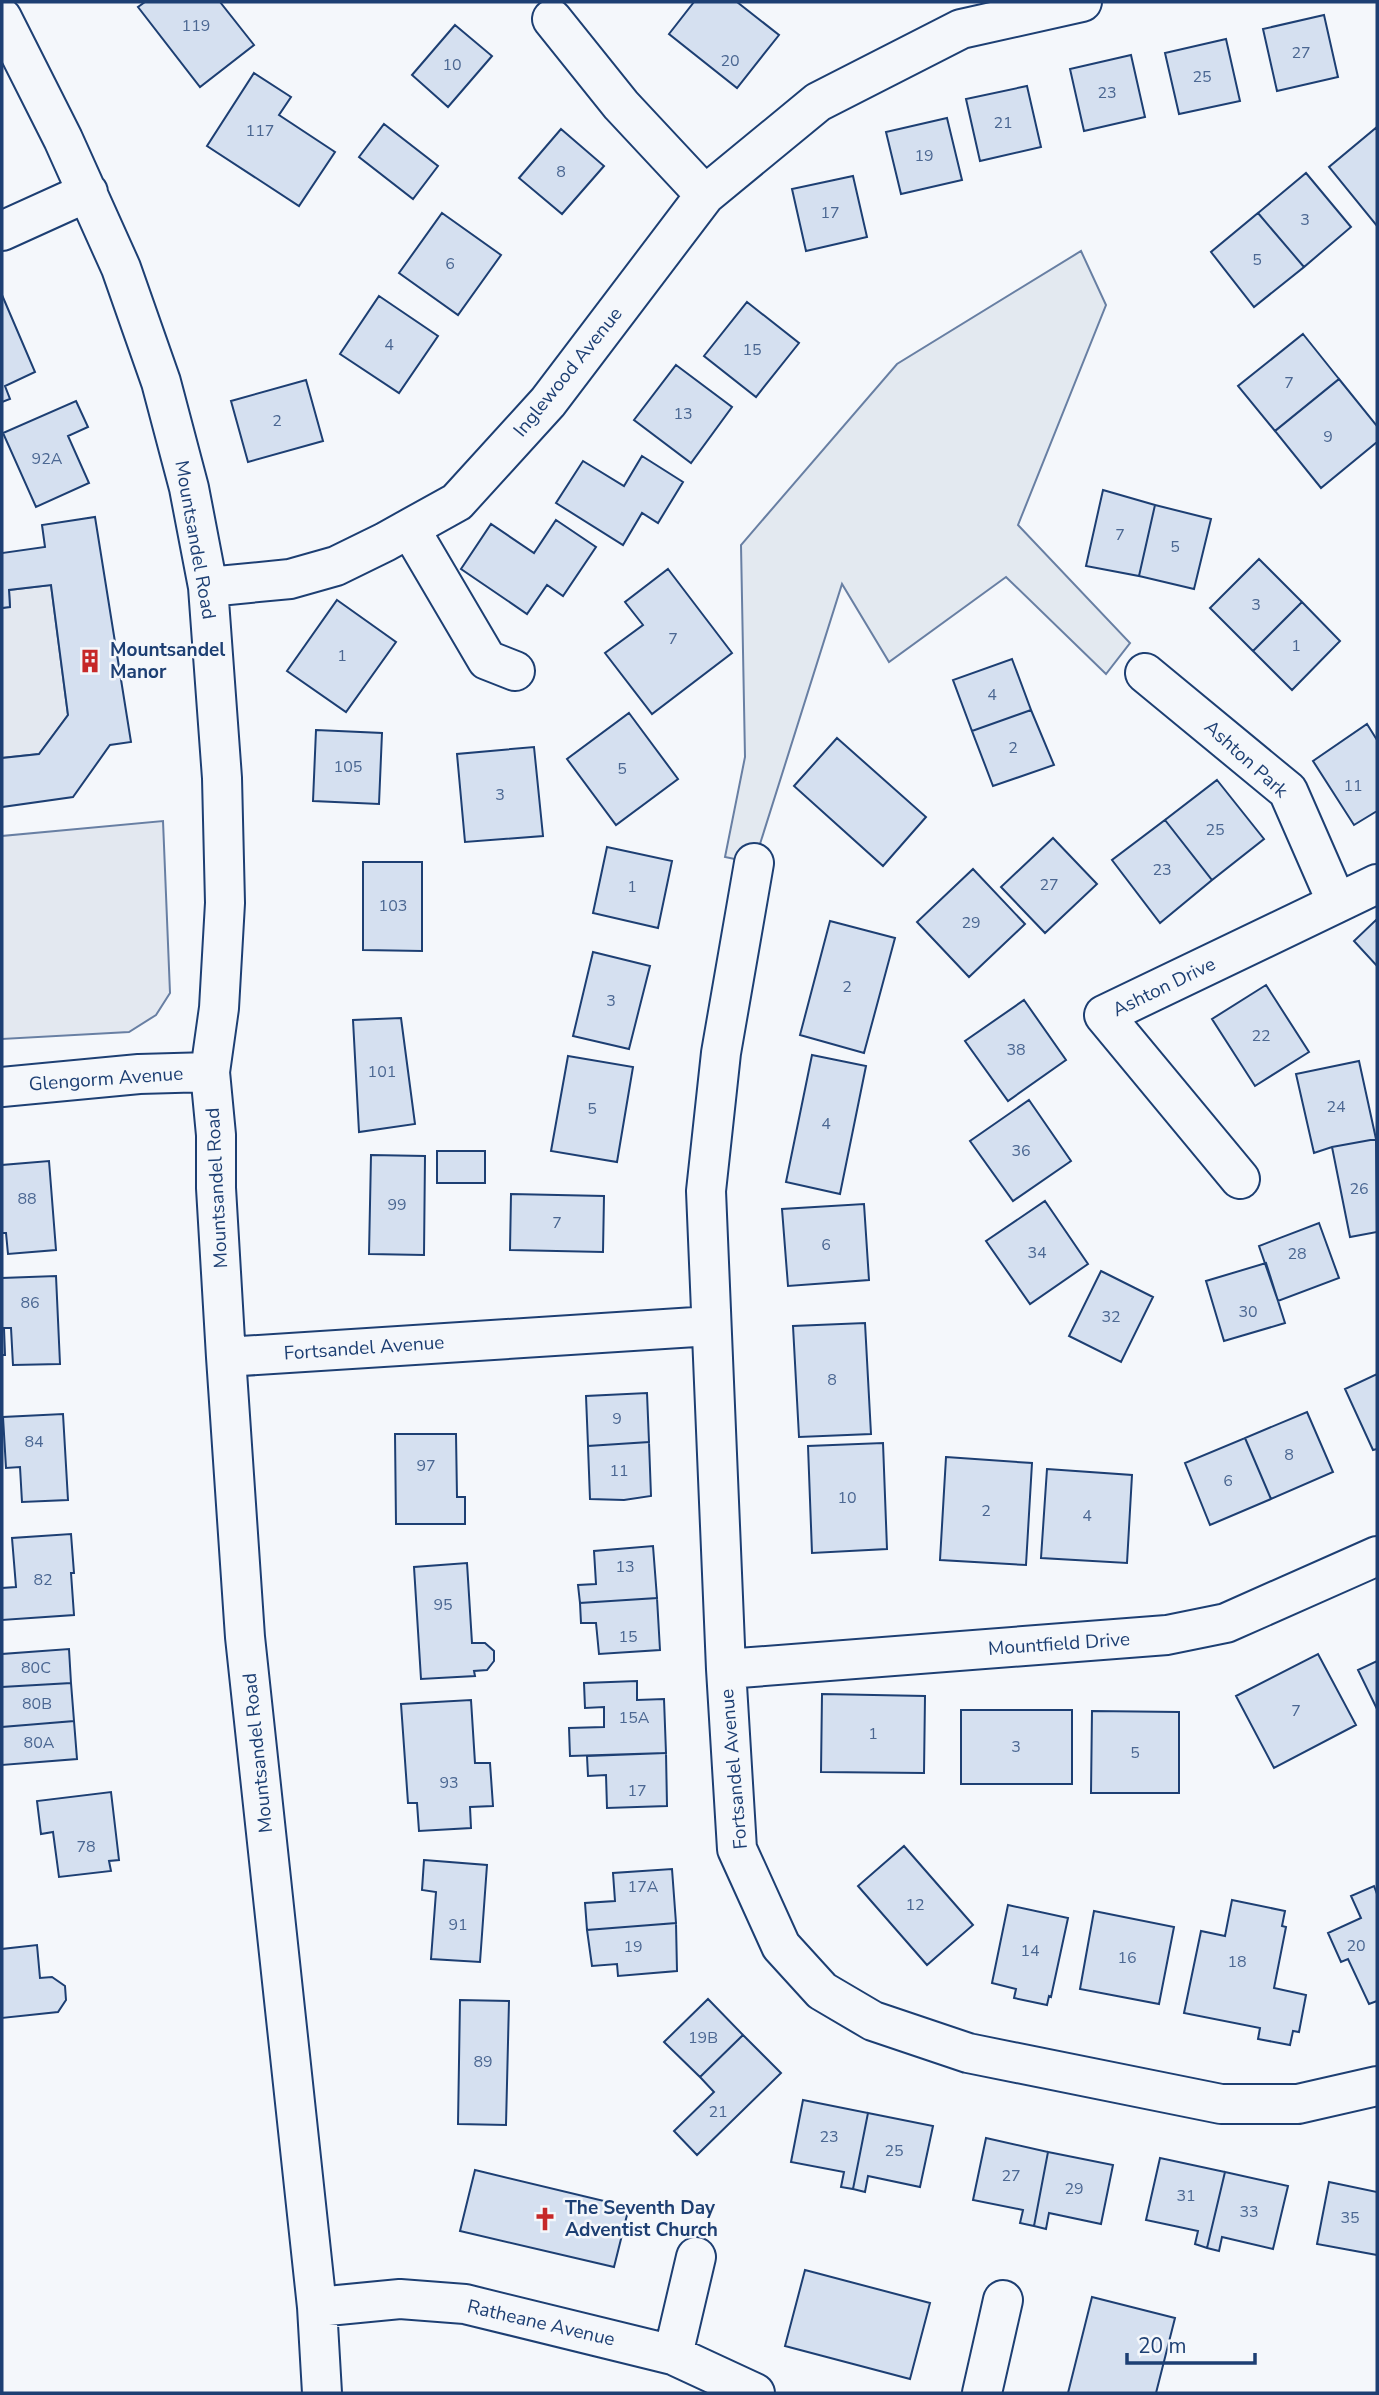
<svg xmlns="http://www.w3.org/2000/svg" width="1379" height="2395" font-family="'Nunito Sans',sans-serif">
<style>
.green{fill:#e3e9f0;stroke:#687fa3;stroke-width:2}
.parking{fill:#e3e8f0;stroke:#687fa3;stroke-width:2}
.building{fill:#d5e0f0;stroke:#1d3f73;stroke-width:2}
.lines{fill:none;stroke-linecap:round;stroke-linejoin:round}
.minor-casing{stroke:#1d3f73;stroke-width:42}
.minor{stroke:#f4f7fb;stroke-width:38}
.labels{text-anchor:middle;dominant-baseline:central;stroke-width:5;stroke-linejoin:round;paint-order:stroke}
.number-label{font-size:16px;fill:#4b6792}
.street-label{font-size:19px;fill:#1d3f73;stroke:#f4f7fb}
.poi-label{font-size:19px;font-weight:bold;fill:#1d3f73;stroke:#f4f7fb;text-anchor:start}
</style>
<rect width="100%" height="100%" fill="#f4f7fb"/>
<!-- green -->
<path class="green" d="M1081,251l25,54 -88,220 112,118 -24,31 -100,-97 -117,85 -47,-78 -88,279 -29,-6 20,-100 -4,-212 156,-181z"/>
<!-- parking -->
<path class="parking" d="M51,585l17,130 -29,39 -37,4v-150l8,-2 -1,-16z
M163,821l7,172 -14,22 -27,17 -127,7v-203z"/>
<!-- building -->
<path class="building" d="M145,2h75l34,43 -54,42 -62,-80z
M694,2h43l42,33 -42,53 -68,-54z
M1324,15l14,62 -61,14 -14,-62z
M455,25l37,31 -44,51 -36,-32z
M1226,39l14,62 -61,13 -14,-61z
M1131,55l14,62 -61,14 -14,-62z
M254,73l37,24 -12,18 56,37 -36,54 -92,-60z
M1027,86l14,61 -61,14 -14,-62z
M947,118l15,62 -61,14 -15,-62z
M384,124l54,42 -25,33 -54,-42z
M1377,127v99l-48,-59z
M561,129l43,37 -42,48 -43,-36z
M1306,173l45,54 -47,40 -46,-54z
M853,176l14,61 -61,14 -14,-62z
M442,213l59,42 -43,60 -59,-42z
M1258,213l46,54 -50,40 -43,-55z
M2,295l33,77 -30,14 5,13 -8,3z
M379,296l59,40 -39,57 -59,-39z
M747,302l52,41 -43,54 -52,-41z
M1303,334l36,45 -64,52 -37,-45z
M676,365l56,42 -41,56 -57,-43z
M1339,379l38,47v16l-56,46 -46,-57z
M306,380l17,61 -75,21 -17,-61z
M76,401l12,26 -20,9 21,47 -53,24 -33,-74z
M642,456l41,26 -25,41 -16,-10 -19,32 -67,-42 27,-42 41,25z
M1103,490l52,15 -16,71 -53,-10z
M1155,505l56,14 -17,70 -55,-13z
M95,517l36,225 -21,3 -37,52 -71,10v-49l37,-4 29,-39 -17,-130 -42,5 1,17 -8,1v-55l43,-6 -3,-22z
M556,520l40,27 -33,49 -16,-11 -20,29 -66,-45 30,-45 43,29z
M1259,559l43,43 -49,49 -43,-43z
M668,569l64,84 -80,61 -47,-61 38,-28 -18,-23z
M337,600l59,42 -50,70 -59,-41z
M1302,602l38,39 -48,49 -39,-39z
M1012,659l19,51 -59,21 -19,-51z
M1031,710l23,55 -61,21 -21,-55z
M629,713l49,66 -62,46 -49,-66z
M1367,724l10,16v71l-23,14 -41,-64z
M316,730l66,3 -3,71 -66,-3z
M837,738l89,79 -43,49 -89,-80z
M534,747l9,89 -78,6 -8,-88z
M1217,780l47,59 -52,41 -47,-60z
M1165,820l47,60 -52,43 -48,-63z
M1053,838l44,46 -52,49 -44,-46z
M607,847l65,14 -14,67 -65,-15z
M363,862h59v89l-59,-1z
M973,869l52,55 -56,53 -52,-55z
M1377,919v47l-23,-25z
M830,921l65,17 -31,115 -64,-18z
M593,952l57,14 -21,83 -56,-13z
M1266,985l43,67 -54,34 -43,-67z
M1024,1000l42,60 -58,41 -43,-60z
M401,1018l14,106 -56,8 -6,-112z
M812,1055l54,11 -26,128 -54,-12z
M568,1056l65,11 -16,95 -66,-11z
M1359,1061l17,78 -44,8 -18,6 -18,-79z
M1029,1100l42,61 -58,40 -43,-60z
M1376,1139l1,93 -27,5 -18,-90z
M437,1151h48v32h-48z
M371,1155l54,1 -1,99 -55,-1z
M49,1161l7,89 -48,4 -2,-21h-4v-68z
M511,1194l93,2 -1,56 -93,-2z
M1045,1201l43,63 -58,40 -44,-63z
M864,1204l5,76 -81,6 -6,-77z
M1319,1223l20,55 -61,23 -19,-55z
M1266,1263l19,60 -61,18 -18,-60z
M1101,1271l52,26 -32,65 -52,-26z
M56,1276l4,88 -47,1 -2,-37h-7l1,27h-3v-77z
M865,1323l6,111 -72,3 -6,-111z
M1377,1374v75l-4,1 -28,-61z
M647,1393l2,49 -61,4 -2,-50z
M1307,1412l26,60 -62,27 -26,-61z
M63,1414l5,86 -46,2 -2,-35 -14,1 -3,-51z
M395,1434h61l1,63h8v27h-69z
M1245,1438l26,61 -61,26 -25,-62z
M649,1442l2,54 -27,4 -34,-1 -2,-53z
M883,1443l4,106 -75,4 -4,-107z
M946,1457l86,6 -6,102 -86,-5z
M1047,1469l85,6 -5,88 -86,-5z
M71,1534l3,39h-3l3,42 -72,5v-32l14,-1 -4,-49z
M653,1546l4,52 -77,5 -2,-18 18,-1 -2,-33z
M467,1563l5,80h13l9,8v10l-7,9 -13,1 1,5 -54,3 -7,-112z
M657,1598l3,52 -61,4 -3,-31h-15l-1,-20z
M69,1649l2,34 -69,4v-33z
M1318,1654l38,71 -82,43 -38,-72z
M1377,1661v48l-19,-39z
M637,1681v19l27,-1 2,54 -96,3 -1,-28 35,-1v-20l-19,1 -1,-25z
M71,1683l3,38 -72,6v-40z
M822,1694l103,2 -1,77 -103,-1z
M471,1700l4,63h15l3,43 -23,1 1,21 -52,3 -2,-28h-9l-7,-99z
M961,1710h111v74h-111z
M1092,1711l87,1v81h-88z
M74,1721l3,38 -75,6v-38z
M666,1753l1,53 -60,2 -1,-33 -18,1 -1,-20z
M111,1792l8,68 -10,1 2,10 -52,6 -6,-45 -12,2 -4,-33z
M904,1846l69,79 -46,40 -69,-79z
M424,1860l63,5 -7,97 -49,-3 5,-67 -14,-2z
M672,1869l4,54 -89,7 -2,-27 30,-2 -2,-28z
M1374,1886l3,8v107l-8,3 -21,-45 -7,3 -13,-29 33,-15 -10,-22z
M1232,1900l53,11 -3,15 4,1 -12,61 32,7 -7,37 -6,-1 -3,14 -32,-6 2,-11 -76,-15 17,-82 24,5z
M1008,1905l60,13 -17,79 -2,-1 -2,9 -33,-7 2,-9 -24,-6z
M1094,1911l80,16 -15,77 -79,-15z
M676,1923l1,48 -59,5 -1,-12 -25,2 -5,-36z
M37,1945l3,33 12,-1 13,9 1,14 -8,12 -56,6v-69z
M708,1999l35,36 -43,42 -36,-35z
M460,2000l49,1 -3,124 -48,-1z
M743,2035l38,38 -84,82 -23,-24 40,-39 -14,-15z
M803,2100l65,13 -15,76 -12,-2 3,-15 -53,-10z
M868,2113l65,13 -13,61 -52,-11 -3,16 -12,-3z
M986,2138l62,14 -14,74 -14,-3 3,-13 -50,-10z
M1048,2152l65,13 -12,59 -52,-11 -3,16 -12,-3z
M1160,2158l65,14 -18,76 -12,-4 3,-13 -52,-11z
M475,2170l154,37 -15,60 -154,-36z
M1225,2172l63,14 -15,63 -51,-12 -3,14 -12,-3z
M1329,2182l48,10v63l-60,-11z
M805,2270l125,33 -20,76 -125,-33z
M1092,2297l83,21 -19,75h-88z"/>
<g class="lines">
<!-- minor casing -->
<g class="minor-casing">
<path id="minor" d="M2,18l61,121 58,129 40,114 28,106 19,99 14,191 3,125 -6,105 -9,64 6,63v53l10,169 19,280 72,670 5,86
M552,19l69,86 84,90
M2,231l86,-39
M410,529l77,131 28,11
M208,587l82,-8 46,-13 49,-24 72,-40 91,-100 157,-207 113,-93 143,-73 121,-27
M1145,673l143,118 49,112
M754,863l-33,190 -15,138 20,478 11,180 44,97 41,45 51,30 95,32 253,51h77l79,-18
M2,1087l137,-13 71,-2
M1240,1179l-136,-164 273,-131
M226,1357l485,-31
M726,1669l441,-34 59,-12 151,-67
M317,2307l83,-8 65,5 208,51 82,38
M673,2355l23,-98
M982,2393l21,-93"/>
</g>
<!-- minor -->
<use href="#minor" class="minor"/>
</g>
<!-- icons -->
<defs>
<g id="building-bare" transform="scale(1.89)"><path d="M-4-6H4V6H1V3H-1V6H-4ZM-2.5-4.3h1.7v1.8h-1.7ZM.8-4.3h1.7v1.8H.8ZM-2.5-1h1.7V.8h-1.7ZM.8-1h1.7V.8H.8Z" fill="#c62828" stroke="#f4f7fb" stroke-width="2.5" paint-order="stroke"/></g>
<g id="church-bare" transform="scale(1.89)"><path d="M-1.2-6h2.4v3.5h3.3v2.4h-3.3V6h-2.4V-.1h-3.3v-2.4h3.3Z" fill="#c62828" stroke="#f4f7fb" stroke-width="2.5" paint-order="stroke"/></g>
</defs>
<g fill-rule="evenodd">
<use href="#building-bare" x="90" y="661"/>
<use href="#church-bare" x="545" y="2219"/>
</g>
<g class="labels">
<!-- number labels -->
<g class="number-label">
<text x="196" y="26">119</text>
<text x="1301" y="53">27</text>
<text x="730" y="61">20</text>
<text x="452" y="65">10</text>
<text x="1202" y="77">25</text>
<text x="1107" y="93">23</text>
<text x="1003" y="123">21</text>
<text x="260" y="131">117</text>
<text x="924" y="156">19</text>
<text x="561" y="172">8</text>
<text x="830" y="213">17</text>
<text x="1305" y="220">3</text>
<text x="1257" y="260">5</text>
<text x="450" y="264">6</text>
<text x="389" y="345">4</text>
<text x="752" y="350">15</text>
<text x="1289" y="383">7</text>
<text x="683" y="414">13</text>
<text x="277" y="421">2</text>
<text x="1328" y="437">9</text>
<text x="47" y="459">92A</text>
<text x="1120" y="535">7</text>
<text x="1175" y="547">5</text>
<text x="1256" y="605">3</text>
<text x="673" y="639">7</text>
<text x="1296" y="646">1</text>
<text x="342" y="656">1</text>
<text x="992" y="695">4</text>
<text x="1013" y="748">2</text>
<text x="348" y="767">105</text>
<text x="622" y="769">5</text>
<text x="1353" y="786">11</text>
<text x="500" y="795">3</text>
<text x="1215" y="830">25</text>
<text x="1162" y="870">23</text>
<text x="1049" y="885">27</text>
<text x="632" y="887">1</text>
<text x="393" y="906">103</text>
<text x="971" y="923">29</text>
<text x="847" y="987">2</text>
<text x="611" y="1001">3</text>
<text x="1261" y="1036">22</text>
<text x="1016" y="1050">38</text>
<text x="382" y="1072">101</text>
<text x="1336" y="1107">24</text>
<text x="592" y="1109">5</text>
<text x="826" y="1124">4</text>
<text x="1021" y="1151">36</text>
<text x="1359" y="1189">26</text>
<text x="27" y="1199">88</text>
<text x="397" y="1205">99</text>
<text x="557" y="1223">7</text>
<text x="826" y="1245">6</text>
<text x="1037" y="1253">34</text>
<text x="1297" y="1254">28</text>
<text x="30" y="1303">86</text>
<text x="1248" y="1312">30</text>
<text x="1111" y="1317">32</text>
<text x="832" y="1380">8</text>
<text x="617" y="1419">9</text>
<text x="34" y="1442">84</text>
<text x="1289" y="1455">8</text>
<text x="426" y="1466">97</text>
<text x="619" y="1471">11</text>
<text x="1228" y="1481">6</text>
<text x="847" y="1498">10</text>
<text x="986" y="1511">2</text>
<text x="1087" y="1516">4</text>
<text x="625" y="1567">13</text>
<text x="43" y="1580">82</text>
<text x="443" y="1605">95</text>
<text x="628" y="1637">15</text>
<text x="36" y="1668">80C</text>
<text x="37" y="1704">80B</text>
<text x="1296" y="1711">7</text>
<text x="634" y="1718">15A</text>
<text x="873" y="1734">1</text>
<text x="39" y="1743">80A</text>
<text x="1016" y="1747">3</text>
<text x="1135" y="1753">5</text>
<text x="449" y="1783">93</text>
<text x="637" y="1791">17</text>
<text x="86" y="1847">78</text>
<text x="643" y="1887">17A</text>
<text x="915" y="1905">12</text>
<text x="458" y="1925">91</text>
<text x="1356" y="1946">20</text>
<text x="633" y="1947">19</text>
<text x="1030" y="1951">14</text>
<text x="1127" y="1958">16</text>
<text x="1237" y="1962">18</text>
<text x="703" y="2038">19B</text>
<text x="483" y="2062">89</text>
<text x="718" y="2112">21</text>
<text x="829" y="2137">23</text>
<text x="894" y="2151">25</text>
<text x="1011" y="2176">27</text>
<text x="1074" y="2189">29</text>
<text x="1186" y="2196">31</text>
<text x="1249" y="2212">33</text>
<text x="1350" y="2218">35</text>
</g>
<!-- street labels -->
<g class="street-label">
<text transform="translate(568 372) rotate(-51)">Inglewood Avenue</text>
<text transform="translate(195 540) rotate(80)">Mountsandel Road</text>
<text transform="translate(1246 759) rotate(42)">Ashton Park</text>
<text transform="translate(1164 987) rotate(-26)">Ashton Drive</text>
<text transform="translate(106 1079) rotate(-4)">Glengorm Avenue</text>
<text transform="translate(217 1188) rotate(-93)">Mountsandel Road</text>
<text transform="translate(364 1348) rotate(-4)">Fortsandel Avenue</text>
<text transform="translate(1059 1644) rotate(-4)">Mountfield Drive</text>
<text transform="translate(258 1753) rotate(-96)">Mountsandel Road</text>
<text transform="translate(734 1769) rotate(-95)">Fortsandel Avenue</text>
<text transform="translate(541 2323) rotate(13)">Ratheane Avenue</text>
</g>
<!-- poi labels -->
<g class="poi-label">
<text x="110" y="650">Mountsandel<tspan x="110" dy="22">Manor</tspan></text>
<text x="565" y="2208">The Seventh Day<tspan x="565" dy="22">Adventist Church</tspan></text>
</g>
</g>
<!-- border -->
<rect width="1379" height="2395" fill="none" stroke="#1d3f73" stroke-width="7"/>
<!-- scale -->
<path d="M1127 2353v10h128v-10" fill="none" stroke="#1d3f73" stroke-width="3.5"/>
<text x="1138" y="2353" font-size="21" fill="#1d3f73" stroke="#f4f7fb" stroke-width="5" paint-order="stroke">20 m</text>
</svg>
